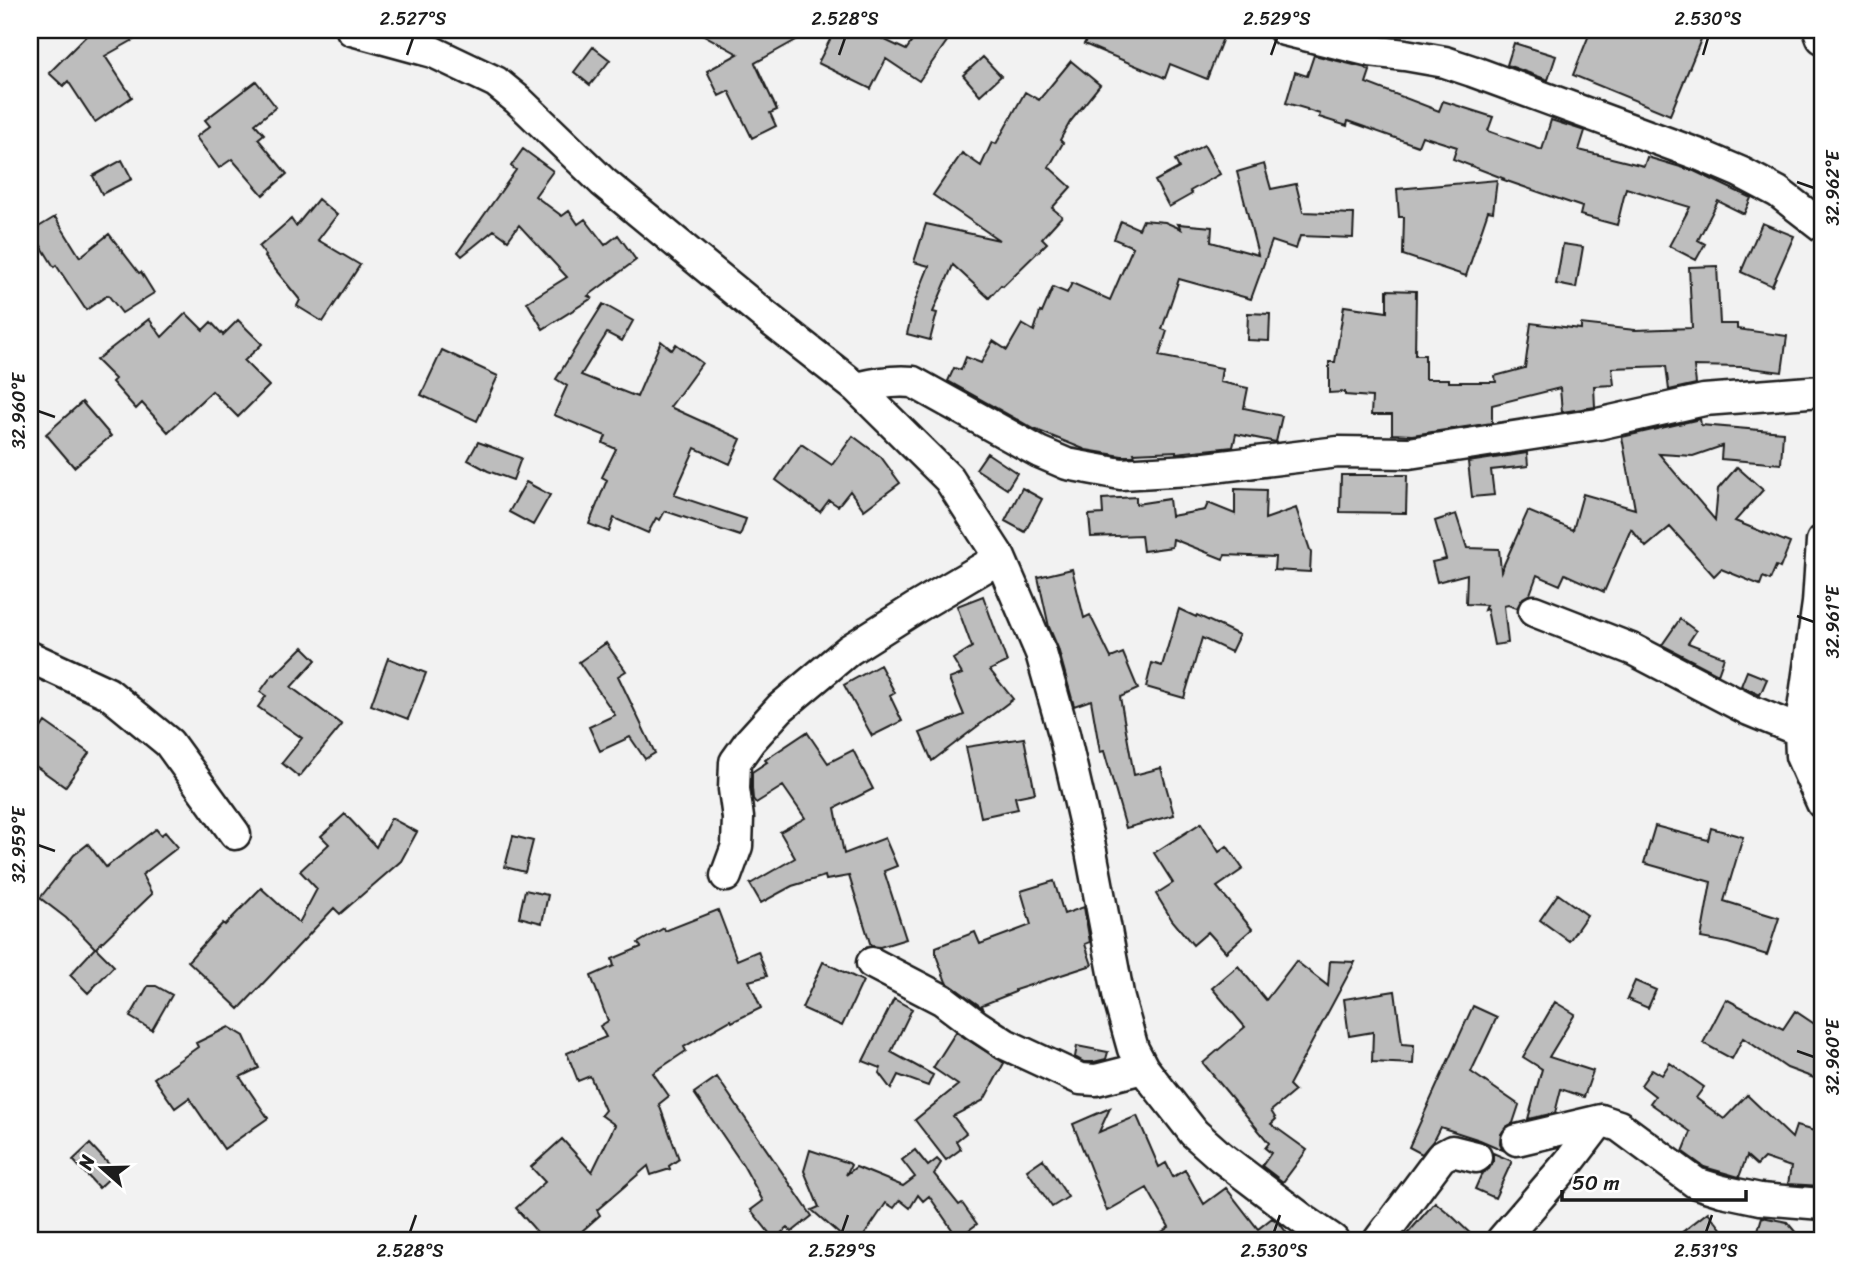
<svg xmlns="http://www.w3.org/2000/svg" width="1852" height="1270" font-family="Sriracha,sans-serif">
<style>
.building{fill:#bdbdbd;stroke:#1c1c1c;stroke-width:2}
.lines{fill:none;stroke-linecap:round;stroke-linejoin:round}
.street-casing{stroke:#1c1c1c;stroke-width:35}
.street{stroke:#fff;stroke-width:30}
.ticks{fill:none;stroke:#1c1c1c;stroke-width:2.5}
.neatline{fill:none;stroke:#1c1c1c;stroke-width:2.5}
.ticks-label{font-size:18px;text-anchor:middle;fill:#1c1c1c}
</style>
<rect width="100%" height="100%" fill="#f2f2f2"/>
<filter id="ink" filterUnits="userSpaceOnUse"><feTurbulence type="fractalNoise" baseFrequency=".0143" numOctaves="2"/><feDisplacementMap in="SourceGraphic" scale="14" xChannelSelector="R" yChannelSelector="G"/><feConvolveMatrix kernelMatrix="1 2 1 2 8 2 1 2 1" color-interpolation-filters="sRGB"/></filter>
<g filter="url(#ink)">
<!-- building -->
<path class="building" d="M92,30h59l-46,26 27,41 -37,25 -27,-41 -5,5 -14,-13z
M695,30h119l-59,33 22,47 -7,3 6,13 -24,12 -23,-47 -10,5 -12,-25 31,-17z
M835,30h29l42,20 14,-20h35l-36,51 -33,-22 -15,30 -53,-26z
M1092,30h134l-19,49 -37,-15 -5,14 -81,-34z
M1591,30h92l19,7 -32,78 -97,-40z
M1514,43l42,13 -8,24 -41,-15z
M593,47l17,13 -20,25 -16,-13z
M1314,55l52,13v1l4,2 -4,12 73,28 4,-10 50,16 -5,14 54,19 9,-30 34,11 -6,19 65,16 3,-9 47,14 57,27 -7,16 -26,-13 -20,39 7,4 -9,16 -27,-14 21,-39 -64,-19 -9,37 -37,-10 2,-8 -81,-28h4l-52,-20 4,-12 -35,-11 -4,10 -70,-25 -1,5 -28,-9 1,-3 -13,-4v-1l-21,-6 9,-31 12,4z
M983,57l18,19 -21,19 -17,-20z
M1071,61l29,24 -30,37 -10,18 3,3 -14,24 22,20 -19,21 10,8 -20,22 5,5 -44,43 -2,-1 -12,13 -36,-33 -20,47 4,1 -7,27 -23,-6 8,-33 14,-35 -15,-4 12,-38 73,16 -66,-45 29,-42 19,13 11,-24 4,2 29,-52 14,8z
M256,81l20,26 -21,17 9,10 -6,5 29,35 -24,21 -31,-36 -13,9 -23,-31 14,-11 -5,-6z
M1204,145l16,29 -30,17 2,3 -23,13 -14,-26 24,-13 -4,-8z
M523,149l30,22 -18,25 27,20 7,-5 9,13 7,-5 20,26 13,-10 18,25 -48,36 4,2 -49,31 -16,-27 40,-25 -48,-52 -11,15 -14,-10 -32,26 -4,-4 58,-82 -5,-4z
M122,160l10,19 -30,15 -9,-18z
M1264,164l7,25 25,-5 7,28 51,2 -1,24 -53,-2 -4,13 -24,-8 -21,58 -72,-20 -17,50 5,2 -8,25 63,12 -2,14 28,6 -4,20 38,8 -6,26 -40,-8 -3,13 -57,6v-2l-42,2 1,3h-13l-36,-6 -52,-21 -86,-48 6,-13 7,2 5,-13 15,6 12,-22 14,9 15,-26 12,7 6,-19 2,1 11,-26 14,6 5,-10 38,17 23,-53 -19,-8 7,-18 18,8 4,-9 22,2 16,7 -3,-5 34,3 -1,15 47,13 -21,-83z
M1497,180l-4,32 -5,-1 -22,65 -63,-21 1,-38h-5l-2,-28z
M318,199l19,16 -19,25 42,25 -37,57 -26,-16 3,-6 -35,-43 1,-1 -7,-9 32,-28 5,7z
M55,217l25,40 29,-23 30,39 2,-1 13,21 -32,20 -14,-18 -22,15 -30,-45 -2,2 -22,-36z
M1762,223l32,13 -22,50 -31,-14z
M1563,244l20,3 -7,41 -20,-4z
M1717,266l3,58h17v5l50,7 -5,36 -40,-5 -48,-1 2,18 -27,6 -3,-24 -54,2 2,17 -20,1 1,21 -33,5 -2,-24 -68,17v18l-80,12 -20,-1v-19h-21l1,-18 -27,-2v-3l-16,1v-31h6l9,-56 43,6v-22l29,1 -1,64h10v24h24v3h47l-1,-6 30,-8 6,-45 50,6v-5l54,6 57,-2 -3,-61z
M603,304l30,17 -11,20 -15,-8 -26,42 56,22 24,-56 11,9 4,-6 26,19 -32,44 71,32 -11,25 -35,-16 -21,47 72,24 -6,17 -75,-25 -5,9 -4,-2 -8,15 -34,-15 -5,14 -20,-8 18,-44 -5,-3 14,-28 -13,-6 3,-7 -52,-21 13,-29 -11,-7z
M186,313l17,17 8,-8 12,13 15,-15 24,24 -18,17 25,25 -31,31 -26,-26 -44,41 -26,-29 -6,6 -24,-27 3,-3 -19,-19 53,-41 13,18z
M1248,313l22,1 -1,27 -22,-1z
M442,350l56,26 -21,45 -56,-26z
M82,402l29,34 -37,31 -28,-33z
M1700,419l1,6 82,7 -2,32 -60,-5 1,-13 -29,10 -34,-2 56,66 3,-31 19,-22 26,23 -28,31 55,22 -10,25 -4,-2 -6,14 -7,-3 -3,8 -39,-16 -7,7 -44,-49 -24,20 -15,-18 -27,63 -39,-18 -5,11 -23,-10 -7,19 -7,4 -6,10 -9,-3 -4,1 4,37 -14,2 -7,-36 -3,1 2,-5 -20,-1 1,-30 -30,8 -5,-20 14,-3 -11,-38 21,-7 11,34 32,1 2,22 27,-60 45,19 10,-36 52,15 -13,-72z
M853,436l28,21 19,26 -36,27 -14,-19 -12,15 -9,-6 -9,12 -44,-32 25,-36 31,21z
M478,442l43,16 -8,22 -25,-9 -20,-11z
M987,453l30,20 -10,16 -31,-20z
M1527,453l1,13 -37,4 3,25 -22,2 -4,-35z
M1341,475h66l-1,38 -66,-1z
M526,482l24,13 -17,30 -24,-13z
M1022,488l20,11 -17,33 -20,-11z
M1235,489l31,1 -1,29 31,-11 15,45 -1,19 -36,-2 1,-13 -50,-2 -2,4 -50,-20 -1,8 -29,4 -2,-16 -50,2 -2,-22 14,-1 -1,-15 34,-2v7l33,-5 2,17 34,-6 3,-7 27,11z
M1072,569l12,49 6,-3 21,43 12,-5 15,36 -18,8 14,78 27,-7 13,47 -48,13 -22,-77 -4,1 -9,-52 -17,6 -16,-58 -9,-21 -11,-50z
M983,596l24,66 -17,8 23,29 -81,62 -12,-28 44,-18 -15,-36 13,-5 -9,-15 19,-12 -15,-41z
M1179,609l17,8 1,-2 42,20 -8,17 -29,-14 -18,60 -38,-11 6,-24 10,3z
M1680,619l16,12 -8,12 36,14 -6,17 -56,-29z
M606,643l20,28 -8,5 37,77 -10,6 -15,-22 -30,14 -11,-24 26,-12 -36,-53z
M303,647l13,13 -25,27 51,38 -43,52 -17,-14 20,-25 -44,-31 8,-11 -6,-4 13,-18 2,1z
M388,658l38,15 -18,46 -37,-14z
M880,665l15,28 -5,3 12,25 -30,15 -28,-51z
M1747,671l20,8 -7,16 -19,-9z
M45,722l44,31 -24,34 -35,-25v-18z
M807,732l21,31 25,-13 20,39 -38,19 9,46 41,-16 12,28 -13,5 22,68 -26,8 -9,-1 -22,-70 -23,4 -1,-4 -33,10 -31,17 -11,-19 45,-26 -15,-26 25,-14 -22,-32 -27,17 -3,-4 -1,-11v-16l15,-10 -2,-2z
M1024,738l11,55 -20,4 3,12 -37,8 -15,-70z
M345,814l31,33 15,-29 26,14 -16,29 -61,53 -6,-6 -95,101 -51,-48 35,-38 2,2 36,-37 38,35 18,-34 -17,-18 29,-27 -8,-8z
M1201,823l18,29 8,-6 16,23 -26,18 35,42 -26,23 -18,-20 -15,13 -21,-25 -16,-26 17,-11 -19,-30z
M1655,826l53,14 3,-12 32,9 -19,64 55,17 -12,37 -39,-12 -27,-5 10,-56 -67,-19z
M156,829l5,6 4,-3 13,15 -36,28 10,19 -56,54 18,18 -26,27 -18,-18 25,-27 -29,-30 -26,-20 34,-43 14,-11 18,23z
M513,836l20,5 -8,31 -20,-5z
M1054,881l10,33 20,-7 6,35 -5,2 7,21 -77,25v2l-33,13 1,3 -37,-26 -10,-27v-8l39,-15 5,12 51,-19 -10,-34z
M525,890l23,5 -6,28 -23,-6z
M1558,894l29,21 -18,26 -29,-21z
M718,910l19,50 21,-9 9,25 -18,5 12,27 -29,14 -1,-2 -47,27 2,4 -33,22 16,23 -10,8 20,55 -10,7 1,3 -19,6 -3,-9 -51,44 3,5 -28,25h-28l-28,-32 29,-26 -14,-15 31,-28 30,33 23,-47 -14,-10 4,-5 -15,-34 -12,5 -11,-28 39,-16 -6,-11 8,-5 -17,-45 23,-10 -2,-7 29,-12 -3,-4 26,-15 1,3z
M1296,961l32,25 2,-25 25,1 -66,123 6,6 -24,20 5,8 -5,5 36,26 -24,32 -21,-16 9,-13 -6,-5 4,-5 -66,-80 42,-36 -33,-39 26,-22 28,34z
M823,962l40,19 -21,45 -40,-18z
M1635,981l21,9 -8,18 -21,-9z
M148,986h8l16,9 -20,35 -22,-13z
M1395,991l7,53 12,1 -1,19 -41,-2 1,-30 -24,4 -5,-37z
M894,999l18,10 -21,43 42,23 -5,11 -30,-11 -7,14 -12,-16 2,-5 -18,-7z
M1726,999l57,30 12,-18 27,18v52l-35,-13 -44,-30 -11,21 -29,-16z
M1555,1002l20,12 -26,43 44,14 -9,26 -23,-8 -6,24 -27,6 14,-50 -19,-12z
M1473,1006l24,11 -26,55 48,33 -6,18 -7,4 -5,7 -1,9 3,7 -23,-10 -40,-13 -7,14 -11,13 -13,-7z
M229,1027l15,9 15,32 -19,9 28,41 -44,31 -35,-51 -14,10 -21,-30 44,-31 -2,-4z
M956,1032l48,31 -20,37 -31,16 13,17 -10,8 5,8 -15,11 -31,-40 43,-35 -25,-17z
M1077,1046l31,6 -2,7 -12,3h-10l-9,-5z
M1670,1063l34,24 -8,11 28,21 23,-24 45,43 4,-12 26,7v53l-34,-2 3,-17 -27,-9 -7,7 -10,-9 -8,21 -35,-10 -21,-15 8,-20 -41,-29 5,-7 -14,-11 11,-16 10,6z
M717,1077l95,139 -20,16 -5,-4 -13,11 -23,-29 12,-9 -20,-36 -49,-72z
M1110,1108l-11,24 38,-16 22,51 7,-4 7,14 12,-7 19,34 22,-16 32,41 14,-11 8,6 12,16h-142l19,-13 -22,-39 -40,23 -34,-87z
M90,1144l26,28 -17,16 -26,-28z
M810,1150l39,13 2,2 -5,10 10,-8 47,19 12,-9 -13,-17 13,-10 13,16 9,-7 4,4 -7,11 25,31 3,-2 15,21 -19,14 -29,-42 -6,5 -5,-6 -8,13 -10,-8 -6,8 -8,-5 -25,37h-15l-34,-30 7,-3 -15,-36z
M1493,1153l19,8 -17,37 -20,-9 7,-16 7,-4 4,-7z
M1043,1159l25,38 -16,10 -25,-37z
M1435,1202l17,14 25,24h-75z
M1708,1212l22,28h-58z
M1762,1217l25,5 15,18h-47z"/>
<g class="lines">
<!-- street casing -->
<g class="street-casing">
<path id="street" d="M352,30l81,22 63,30 22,18 85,82 165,136 89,70 92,91 51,79 41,95 23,81 27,117 28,148 14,50 10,19 51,65 27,24 84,64 28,19
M1284,30l86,21 35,4 40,7 27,9 228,84 40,17 38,20 44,34
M1819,30l3,8
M857,388c19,-5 36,-8 56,-6l126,70 28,12 54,10 68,-4 149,-18 71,1 189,-29 106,-24 118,-9
M1822,541l-4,62 -18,128 1,25 21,47
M1534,611l100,39 115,60 51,21
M30,657l78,36 61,50 66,91
M726,876l11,-30 1,-28 -4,-29 1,-27 15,-21 30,-33 69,-58 68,-43 83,-49
M872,963l71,37 33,25 29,19 75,35 16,1 47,-12
M1517,1140l84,-20 18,6 77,57 26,8 38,8 62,5
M1379,1240l62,-83 11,-6 24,6
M1502,1240l67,-78 32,-42"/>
</g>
<!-- street -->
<use href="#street" class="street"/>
</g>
</g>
<!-- ticks -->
<path class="ticks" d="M407,55l6,-17M839,55l6,-17M1271,55l6,-17M1703,55l5,-17M1797,182l17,6M38,411l17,6M1797,616l17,6M38,845l17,6M1797,1051l17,6M410,1232l6,-17M842,1232l6,-17M1274,1232l6,-17M1706,1232l6,-17"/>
<!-- margin -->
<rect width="1852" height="1270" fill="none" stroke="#fff" stroke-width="77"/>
<!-- north arrow -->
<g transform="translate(102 1168) rotate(290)" stroke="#ffffff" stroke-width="5" paint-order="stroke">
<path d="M0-5L12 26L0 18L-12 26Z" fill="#1c1c1c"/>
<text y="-10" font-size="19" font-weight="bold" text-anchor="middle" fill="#1c1c1c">N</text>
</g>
<!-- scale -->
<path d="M1562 1190v10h184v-10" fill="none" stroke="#1c1c1c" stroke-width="3.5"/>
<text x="1572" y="1190" font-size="21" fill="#1c1c1c" stroke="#ffffff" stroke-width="5" paint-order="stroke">50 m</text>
<rect x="38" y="38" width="1776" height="1194" class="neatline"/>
<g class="ticks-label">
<text x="413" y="25">2.527°S</text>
<text x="845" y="25">2.528°S</text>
<text x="1277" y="25">2.529°S</text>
<text x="1708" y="25">2.530°S</text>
<text transform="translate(1833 188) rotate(-90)" y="6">32.962°E</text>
<text transform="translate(19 411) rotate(-90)" y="6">32.960°E</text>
<text transform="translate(1833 622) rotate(-90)" y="6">32.961°E</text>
<text transform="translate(19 845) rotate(-90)" y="6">32.959°E</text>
<text transform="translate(1833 1057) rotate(-90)" y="6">32.960°E</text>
<text x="410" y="1257">2.528°S</text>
<text x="842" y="1257">2.529°S</text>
<text x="1274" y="1257">2.530°S</text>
<text x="1706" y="1257">2.531°S</text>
</g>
</svg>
